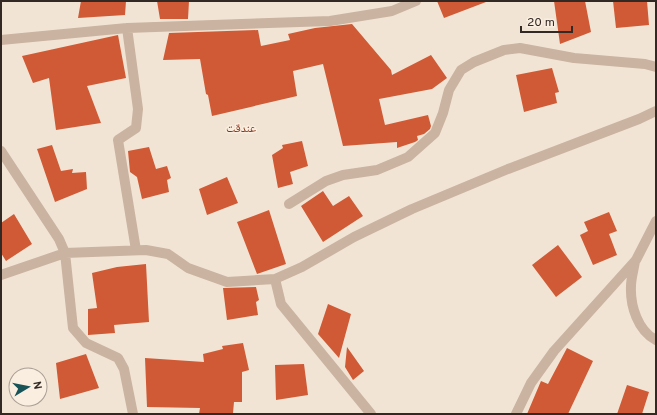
<svg xmlns="http://www.w3.org/2000/svg" width="657" height="415" font-family="Overpass,'Noto Naskh Arabic',sans-serif">
<style>
.building{fill:#cf5a35}
.lines{fill:none;stroke-linecap:round;stroke-linejoin:round}
.minor{stroke:#cab3a0;stroke-width:10}
.labels{text-anchor:middle;dominant-baseline:central;stroke-width:3;stroke-linejoin:round;paint-order:stroke}
.quarter-label{font-size:12px;fill:#873218;stroke:#faeee0}
</style>
<rect width="100%" height="100%" fill="#f2e4d4"/>
<!-- building -->
<path class="building" d="M81,1h45l-1,14 -47,3z
M157,1h32l-1,18h-28z
M437,1h49v1l-42,16z
M554,1h31l6,31 -31,12z
M613,1h34l2,24 -33,3z
M352,24l39,46 1,5 39,-20 16,23 -15,11 -53,10 6,26 43,-10 3,11 -1,3 -6,5 -7,2 1,4 -3,2 -18,6v-6l-54,4 -20,-82 -30,7 4,25 -85,20 -4,-21 -2,-1 -6,-35 -37,1 6,-27 89,-3 3,16 29,-6 -2,-6 27,-6z
M118,35l8,43 -39,8 14,37 -45,7 -7,-52 -16,5 -11,-27z
M552,68l7,24 -4,1 2,10 -33,9 -8,-37z
M302,141l6,25 -18,6 3,12 -15,4 -6,-33 11,-7 -1,-3z
M52,145l9,26 12,-2 -1,4 14,-1 1,17 -32,13 -18,-53z
M149,147l7,22 11,-3 4,12 -4,2 2,12 -27,7 -5,-22 -7,-5 -2,-21z
M227,177l11,26 -31,12 -8,-26z
M323,191l10,15 16,-10 14,20 -40,26 -22,-36z
M269,210l17,54 -29,10 -20,-52z
M609,212l8,19 -8,3 8,21 -24,10 -13,-30 8,-4 -4,-9z
M14,214l18,30 -26,17 -5,-8v-30z
M558,245l24,32 -26,20 -24,-32z
M146,264l3,58 -35,3 1,8 -27,2v-26l9,-1 -5,-35 25,-6z
M256,287l3,13 -3,2 2,13 -31,5 -4,-32z
M328,304l23,10 -12,44 -21,-24z
M243,343l6,27 -7,2v30h-8l-1,11 -34,1 1,-6 -53,-1 -2,-49 59,4 -1,-8 20,-5 -1,-3z
M347,347l17,24 -11,9 -8,-13z
M567,348l26,13 -25,53h-41l14,-33 7,3z
M86,354l13,34 -39,11 -4,-36z
M304,364l4,31 -32,5 -1,-35z
M627,385l22,7 -7,22h-25z"/>
<g class="lines">
<!-- minor -->
<path class="minor" d="M127,28l11,81 -2,19 -18,12 18,110
M1,40l126,-12 203,-7 62,-10 24,-10
M1,151l58,88 6,14 8,75 13,15 32,15 6,11 9,45
M289,204l37,-23 17,-6 34,-5 31,-13 27,-24 8,-20 6,-23 12,-20 13,-8 30,-12 16,-2 54,10 71,6 11,3
M635,261c-1,8 -4,17 -4,25 -1,20 7,45 25,54
M1,275l64,-22 81,-3 22,4 20,14 39,14 48,-3 27,-12 52,-30 58,-28 96,-40 131,-50 17,-8
M275,279l6,25 90,110
M516,414l15,-31 23,-32 82,-91 20,-39"/>
</g>
<g class="labels">
<!-- quarter labels -->
<g class="quarter-label">
<text x="241" y="129">عندقت</text>
</g>
</g>
<!-- border -->
<rect width="657" height="415" fill="none" stroke="#332924" stroke-width="4"/>
<!-- north arrow -->
<g transform="translate(28 387) rotate(80)"><circle r="19" fill="#faeee0" stroke="#aa9f95"/>
<path d="M0-3L7 15L0 10L-7 15Z" fill="#175357"/>
<text y="-6" font-size="11" font-weight="bold" text-anchor="middle" fill="#332924">N</text>
</g>
<!-- scale -->
<path d="M521 26v6h51v-6" fill="none" stroke="#332924" stroke-width="2"/>
<text x="527" y="26" font-size="12" fill="#332924" stroke="#faeee0" stroke-width="3" paint-order="stroke">20 m</text>
</svg>
